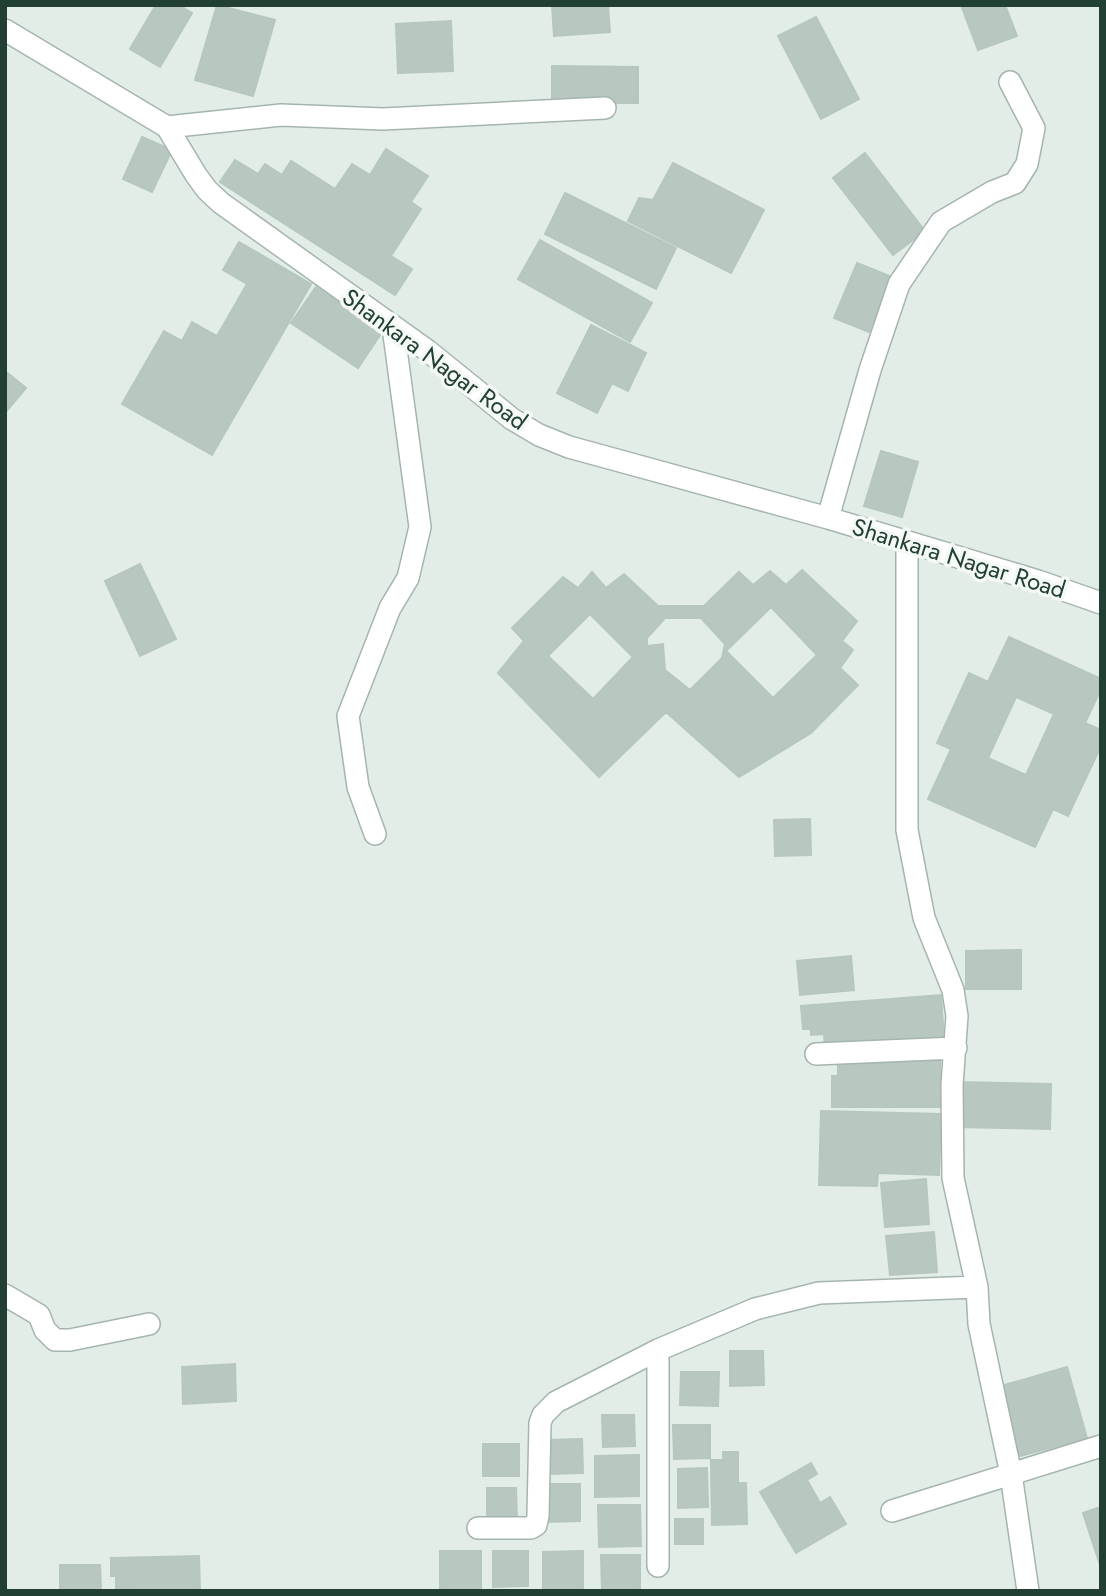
<svg xmlns="http://www.w3.org/2000/svg" width="1106" height="1596" font-family="Jost,sans-serif">
<style>
.building{fill:#b8c8c0;stroke:#b5c7be;stroke-width:2;fill-rule:evenodd}
.lines{fill:none;stroke-linecap:round;stroke-linejoin:round}
.minor-casing{stroke:#a5b5ae;stroke-width:24}
.minor{stroke:#fff;stroke-width:21}
.labels{text-anchor:middle;dominant-baseline:central;stroke-width:7;stroke-linejoin:round;paint-order:stroke}
.street-label{font-size:24px;fill:#223f34;stroke:#f4f9f6}
</style>
<rect width="100%" height="100%" fill="#e3ede8"/>
<!-- building -->
<path class="building" d="M156,5h23l13,8 -32,54 -30,-18z
M217,5l58,15 -22,76 -58,-16z
M552,5h56l2,27 -56,4z
M961,5h44l12,31 -39,14z
M816,17l43,82 -38,20 -43,-83z
M451,21l2,50 -55,2 -2,-49z
M552,66l86,1v36h-86z
M142,137l30,13 -20,42 -29,-13z
M386,149l42,27 -17,26 10,7 -30,47 21,13 -17,26 -175,-113 15,-22 23,14 7,-10 17,11 9,-14 44,28 17,-25 18,11z
M865,153l60,78 -32,24 -60,-77z
M673,163l91,47 -33,63 -103,-52 11,-23 14,2z
M565,193l111,55 -20,41 -111,-55z
M540,240l112,63 -22,39 -112,-63z
M239,242l72,42 -99,171 -90,-51 42,-73 18,10 10,-19 25,14 30,-52 -24,-14z
M857,263l35,14 -23,55 -35,-14z
M316,287l66,45 -24,36 -67,-45z
M591,325l55,28 -18,38 -16,-8 -15,30 -40,-20z
M5,371l21,17 -21,25z
M881,451l37,11 -16,55 -38,-11z
M140,564l36,75 -36,17 -35,-75z
M802,570l55,51 -15,20 11,9 -13,18 18,17 -47,48 -72,44 -73,-65 -67,65 -101,-104 26,-32 -12,-13 51,-51 15,11 14,-16 14,16 18,-14 34,32h46l35,-34 14,13 17,-14 16,14zM771,607l46,48 -44,43 -47,-47zM590,614l43,43 -40,42 -45,-43zM665,618h36l24,26 -3,14 -32,32 -25,-20 -2,-26 -16,2v-8z
M1009,637l92,42v10l-16,34 16,7v16l-33,70 -15,-7 -18,38 -107,-48 23,-50 -14,-6 32,-70 19,9zM1016,697l38,17 -28,61 -38,-17z
M810,819l1,36 -36,1 -1,-36z
M1021,950v39h-55v-38z
M851,956l3,34 -54,5 -3,-34z
M941,995l3,44 -119,9 -1,-14 -13,1v-6h-8l-2,-23z
M883,1061h57v46h-108v-31h6v-13h45z
M956,1082l95,2 -1,45 -95,-2z
M821,1111l120,3 -2,61 -61,-2 -1,13 -58,-1z
M926,1179l3,45 -44,3 -4,-44z
M934,1232l3,40 -47,3 -4,-39z
M730,1351h33l1,34 -34,1z
M235,1364l1,37 -53,3 -1,-37z
M1067,1367l20,71 -67,18 -19,-70z
M681,1372h38l-1,34 -38,-1z
M602,1415h32l1,31 -32,1z
M673,1425h37v33l-36,1z
M582,1439l1,34 -35,1 -1,-34z
M483,1444h36v32h-36z
M723,1452h15v31h8l1,41 -35,1 -1,-65h12z
M639,1455v41l-44,1v-41z
M811,1463l6,11 -10,6 13,23 10,-6 16,27 -50,29 -36,-61z
M707,1468l1,39 -30,1v-39z
M545,1484h35v37l-35,1z
M487,1488h29l1,32h-30z
M598,1505h42l1,41 -42,1z
M1101,1507v57l-1,1 -17,-52z
M675,1519h28v25h-28z
M440,1551h41v40h-41z
M493,1551h35v35l-35,1z
M583,1551v39l-40,1v-39z
M601,1555h39v36h-38z
M199,1556l1,35h-67l-1,-3h-16v-12h-5v-18z
M60,1565h40l1,26h-41z"/>
<g class="lines">
<!-- minor casing -->
<g class="minor-casing">
<path id="minor" d="M5,30l162,97 29,48 11,15 14,13 207,148 84,68 27,16 30,12 259,71 210,63 63,22
M167,127l114,-12 102,4 222,-11
M828,518l42,-148 29,-86 42,-62 51,-30 23,-9 12,-19 7,-36 -24,-46
M907,543v287l17,88 29,72 4,26 -5,69 1,93 24,109 2,37 32,150 17,117
M375,834l-17,-47 -10,-71 42,-108 18,-30 12,-51 -27,-200
M816,1054l140,-6
M5,1295l34,20 6,15 10,10h15l79,-16
M658,1350v216
M892,1511l209,-65
M478,1528h53l5,-3 2,-9 2,-93 3,-8 13,-13 102,-52 97,-41 64,-16 158,-6"/>
</g>
<!-- minor -->
<use href="#minor" class="minor"/>
</g>
<g class="labels">
<!-- street labels -->
<g class="street-label">
<text transform="translate(435 359) rotate(36)">Shankara Nagar Road</text>
<text transform="translate(959 558) rotate(17)">Shankara Nagar Road</text>
</g>
</g>
<!-- border -->
<rect width="1106" height="1596" fill="none" stroke="#223f34" stroke-width="14"/>
</svg>
